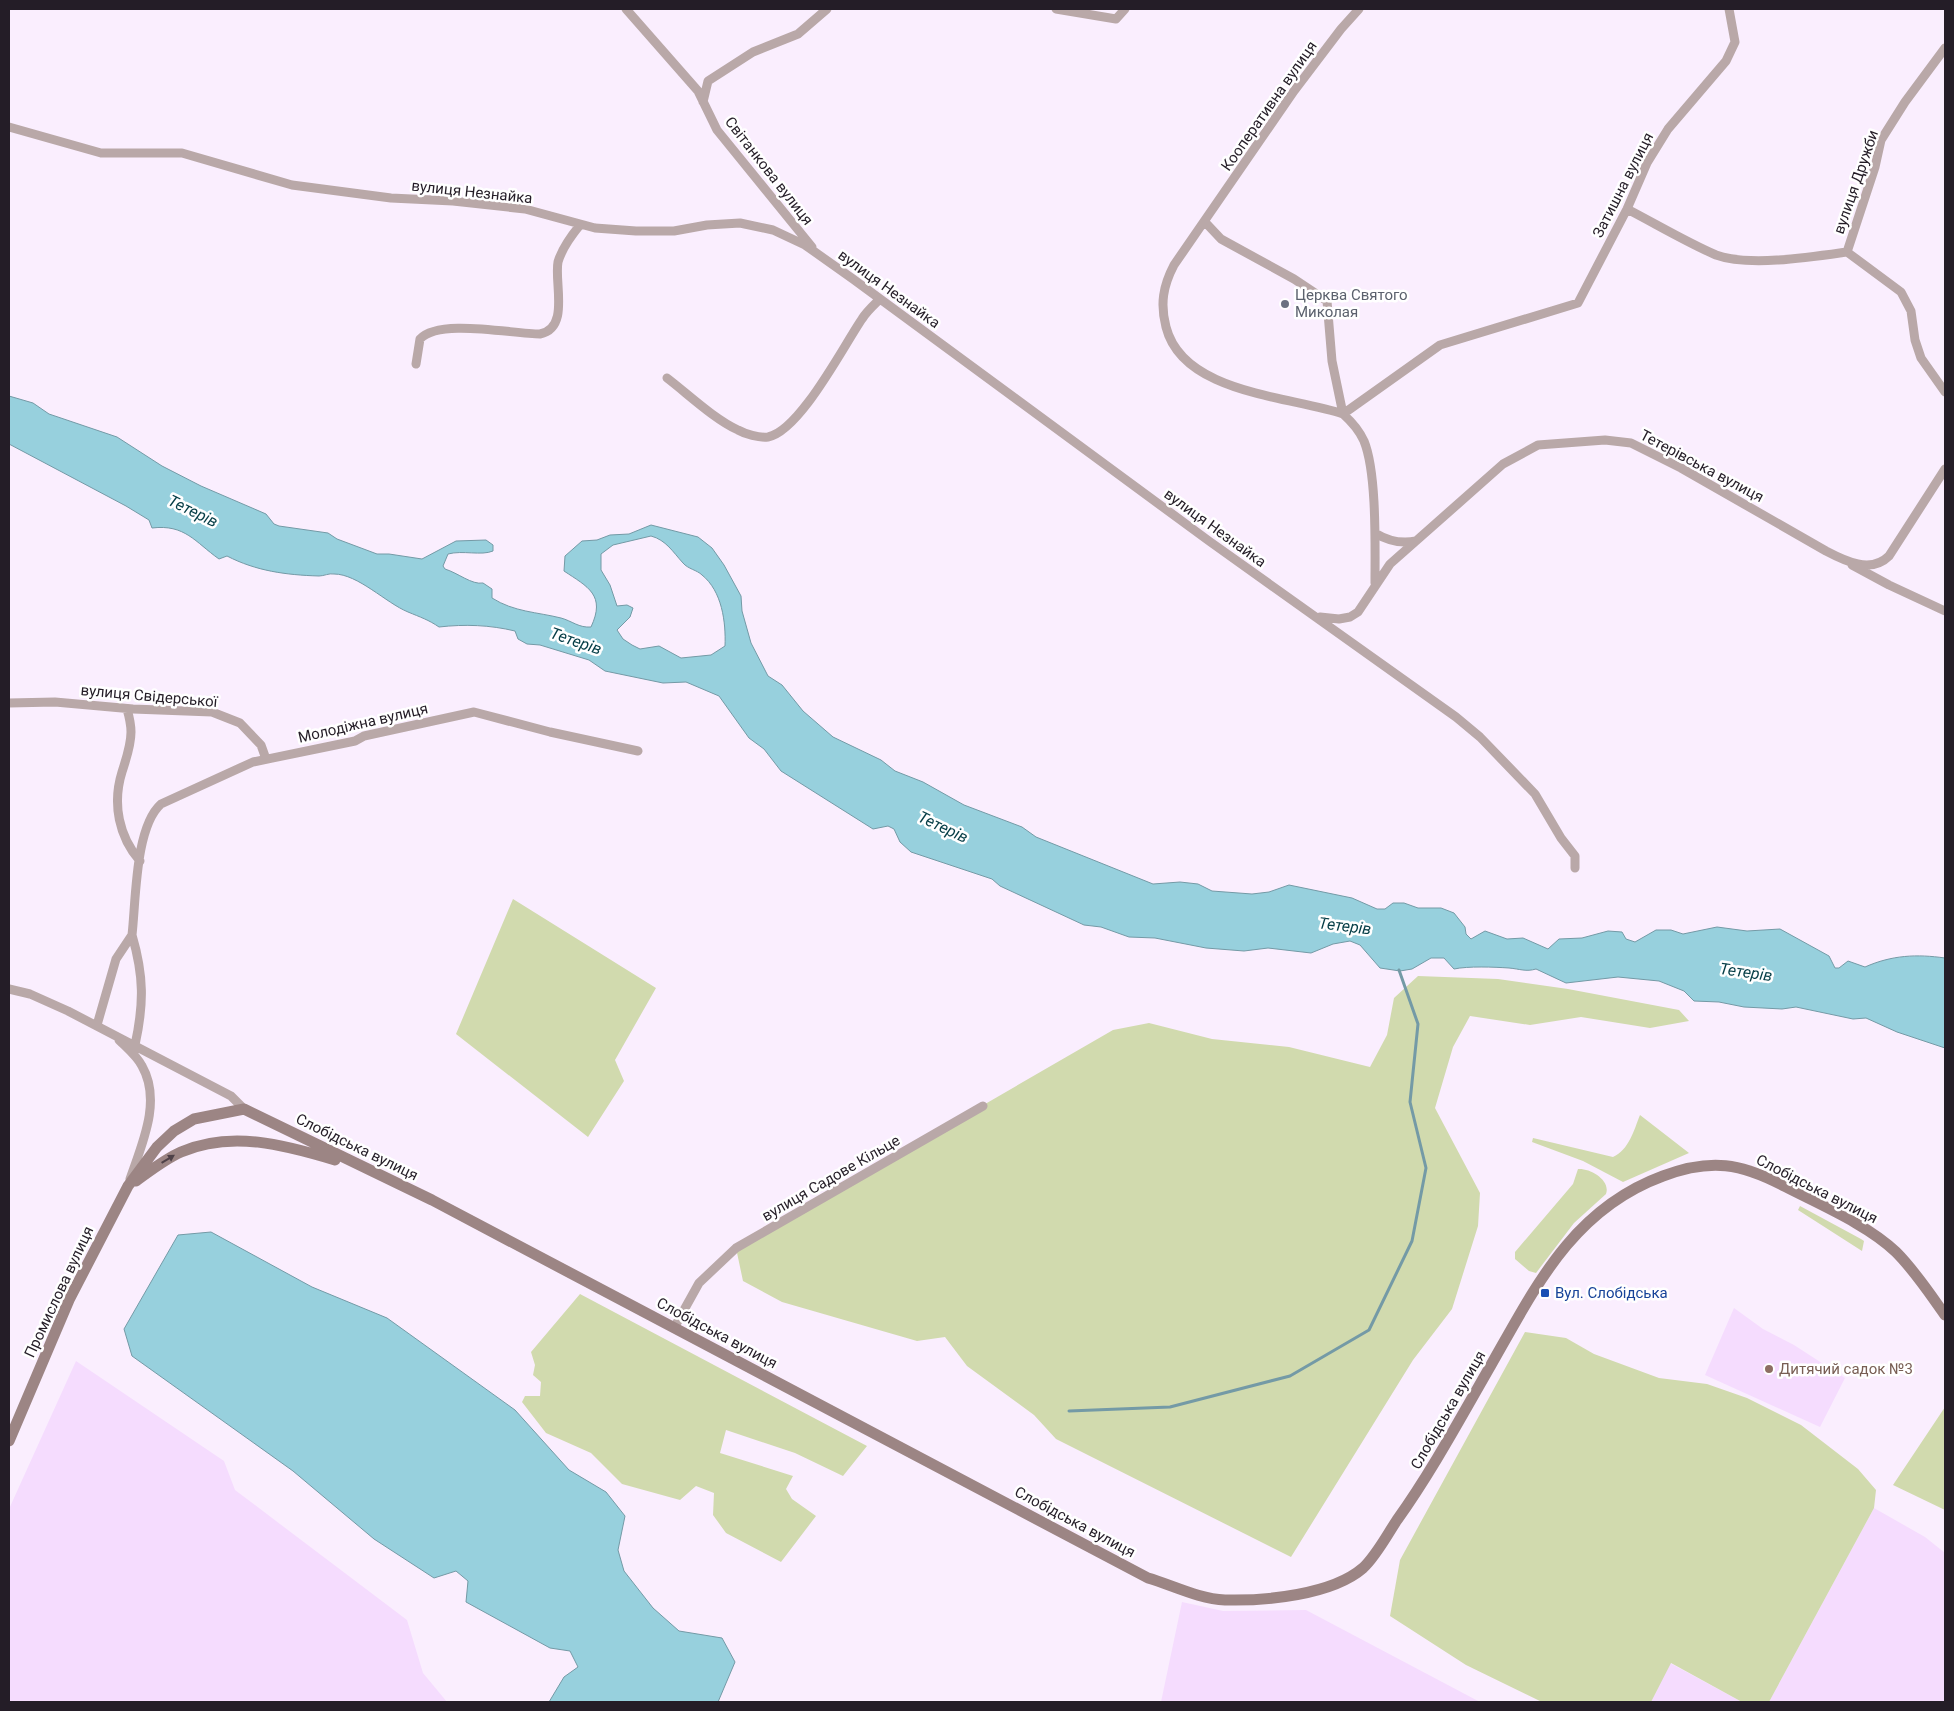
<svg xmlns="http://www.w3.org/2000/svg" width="1954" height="1711" font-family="Roboto,sans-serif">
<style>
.built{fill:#f5dcfe}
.green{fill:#d1daae}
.water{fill:#97d0dd;stroke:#749aa6;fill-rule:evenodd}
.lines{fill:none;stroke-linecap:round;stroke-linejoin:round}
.stream{stroke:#749aa6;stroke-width:3}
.street{stroke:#b9a8a8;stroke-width:9}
.secondary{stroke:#9c8584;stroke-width:11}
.oneway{fill:#4e4148}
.worship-dot{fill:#6b7280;stroke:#fff;stroke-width:2}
.transit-dot{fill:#1a4fb4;stroke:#fff;stroke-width:2}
.education-dot{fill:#8d6e63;stroke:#fff;stroke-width:2}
.labels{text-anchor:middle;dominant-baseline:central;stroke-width:5;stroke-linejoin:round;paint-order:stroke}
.street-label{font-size:15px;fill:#241d27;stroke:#fff}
.worship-label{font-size:15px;fill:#5b616d;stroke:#fff;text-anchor:start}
.transit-label{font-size:15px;fill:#164399;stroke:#fff;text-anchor:start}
.education-label{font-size:15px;fill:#785e54;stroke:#fff;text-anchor:start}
.water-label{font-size:16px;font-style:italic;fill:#053d46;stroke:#fff}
</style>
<rect width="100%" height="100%" fill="#faeefe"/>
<!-- built -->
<path class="built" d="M1734,1308l29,21 31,16 51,33 -25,49 -115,-52z
M76,1361l148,100 11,29 172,130 16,53 24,29h-438v-193z
M1874,1508l51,29 20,16v149h-176z
M1182,1602l41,9 83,-1 174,92h-319z
M1670,1663l72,39h-91z"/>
<!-- green -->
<path class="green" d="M513,899l143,89 -41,72 9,21 -36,56 -132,-103z
M1418,976l80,3 70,10 111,21 10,11 -39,7 -69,-11 -51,8 -60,-9 -17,31 -18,61 45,85 -2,33 -26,83 -39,51 -122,197 -235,-118 -22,-24 -67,-49 -22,-29 -28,4 -135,-39 -39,-21 -7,-33 377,-218 36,-7 63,16 77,8 81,20 17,-32 7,-37z
M1640,1115l49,38 -66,29 -40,-21 -51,-19 1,-4 80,19c16,-7 21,-27 27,-42z
M1578,1169c12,-1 33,11 28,25l-32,29 -38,50 -7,-2 -14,-12v-7l58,-68z
M1800,1206l61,33 3,2 -2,10 -64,-41z
M580,1294l287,152 -24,30 -48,-23 -69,-23 -6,23 73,23 -7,13 6,10 24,17 -35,46 -55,-29 -13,-18 1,-22 -18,-7 -16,14 -58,-16 -31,-31 -45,-20 -24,-31 3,-6h15l1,-14 -8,-7 2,-10 -4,-13z
M1525,1332l41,6 28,16 65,24 48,6 40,14 54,27 57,44 18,21 -2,18 -105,194h-27l-71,-39 -20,39h-109l-76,-37 -76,-49 10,-56z
M1945,1407v103l-52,-25z"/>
<!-- water -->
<path class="water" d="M9,396l24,7 16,11 68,23 45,29 39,20 65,28 8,10 5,2 49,7 9,6 40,15h12l33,5 34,-18 30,-1 7,5v6c-12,5 -30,-1 -45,3l-5,12 2,3c13,4 27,16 38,14l9,6v9c22,14 45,14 69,20 11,3 18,10 30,9 15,-32 -3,-40 -27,-56l1,-15 17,-15 15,-1 13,-5 19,-1 22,-9 47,12 14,11 12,17 17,31 1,15 9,32 17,33 14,9 21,26 30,26 48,23 14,11 28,11 41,23 58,22 14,10 117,47 27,-2 18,2 14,7 40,3 17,-2 20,-7 63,13 25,11h8l8,-6h11l14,5h23l13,5 11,14 1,7 5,5 14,-8 22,8 16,-1 25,11 11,-10 23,-1 26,-7 14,1 4,7 9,3 21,-12h15l12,4 34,-7 30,4 33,-2 49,27 6,12h4l9,-7 17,6c27,-12 52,-13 80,-9v90l-48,-16 -31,-14 -13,1 -57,-12 -14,2 -38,-2 -25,-5 -25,-1 -10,-10 -25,-10 -41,-4 -52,6 -30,-14c-10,3 -16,0 -27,-1 -15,-1 -41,-2 -55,1l-10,-11h-13l-19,11 -12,2 -20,-3 -20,-23 -10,-4 -17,3 -22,9 -43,-5 -24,3 -38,-3 -51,-10 -26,-1 -28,-10 -17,-2 -84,-39 -8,-7 -81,-27 -11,-10 -6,-13 -6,-3 -15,3 -92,-58 -17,-22 -15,-11 -30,-42 -33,-14 -23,1 -58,-12 -16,-11 -49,-15 -13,-1 -9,-5 -3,-8c-25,-6 -50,-7 -76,-4 -10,-7 -19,-10 -31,-15 -22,-9 -50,-38 -74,-38 -5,-1 -10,2 -15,2 -33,-1 -63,-5 -92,-20l-8,3c-24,-17 -34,-35 -67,-31l-3,-8 -23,-14 -117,-62zM651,536c15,4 22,16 32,27 5,6 14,7 19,12 20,16 24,47 23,71l-14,9 -30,3 -22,-12 -19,3 -8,-4 -9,-6 -6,-9 13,-13 3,-9 -6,-3 -10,1 -7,-21 -9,-15v-16l12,-9z
M211,1232l101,55 75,31 128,92 54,60 37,22 19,24 -7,34 6,21 29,37 26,23 43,7 13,24 -17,40h-169l15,-25 14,-10 -8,-16 -20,-3 -84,-46 2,-21 -12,-10 -22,7 -60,-39 -81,-68 -161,-115 -8,-27 54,-94z"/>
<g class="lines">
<!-- stream -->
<path class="stream" d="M1069,1411l101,-4 120,-31 79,-46 43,-89 14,-73 -16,-66 8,-78 -19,-54"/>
<!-- street -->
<path class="street" d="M626,9l72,82 19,39 95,117
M1056,9l60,10 9,-10
M1359,9l-18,20 -47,62 -120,174c-11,21 -14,39 -8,62 17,67 124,69 177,87 9,8 16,16 21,27 13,32 11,106 11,142
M703,102l5,-21 45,-29 45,-18 29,-25
M9,127l92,26h81l110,32 99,13 62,3 72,8 70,19 41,3h38l33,-6 33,-2 33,7 32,15 48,34 356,262 247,176 24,20 55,57 26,44 14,18v12
M1627,209c29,15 59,33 89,46 33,12 96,2 131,-3l54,40 10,19 4,29 6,18 24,34
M1205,222l16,17 73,40 33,22 5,60 11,53 97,-69 138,-42 49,-94 20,-46 21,-34 58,-68 9,-19 -6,-33
M1847,252l28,-85 6,-27 24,-38 40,-54
M416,364l4,-25c19,-21 92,-5 120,-5 30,-6 14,-51 18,-72 4,-14 13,-26 22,-37
M667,378c21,16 47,41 71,52 7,4 21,8 30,7 32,-6 76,-92 94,-118 5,-8 12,-14 18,-20
M1375,533c13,8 26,11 41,8
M1852,565l37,20 56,26
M1320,617l19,2 11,-2 8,-5 32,-48 113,-100 35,-19 67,-5 26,3 50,25 145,83c19,10 45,23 63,5l56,-87
M9,703l46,-1 78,7 79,3 28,11 21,22 5,14
M127,709c2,7 4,15 4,23 0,14 -5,27 -9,40 -10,32 -3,65 18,89
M132,935c4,-34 3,-108 29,-131l92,-42 102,-21 9,-5 110,-24 76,20 88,19
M9,989l21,5 38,17 163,85 13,13
M97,1025l19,-66 16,-24c12,41 12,69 3,110
M119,1040c8,8 18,16 23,26 20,35 0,78 -12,113
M674,1328l25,-45 37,-35 247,-142"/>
<!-- secondary -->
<path class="secondary" d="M136,1181c14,-10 29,-22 45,-29 50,-22 104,-7 154,8
M9,1441l60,-141 59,-114 29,-39 17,-16 20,-12 50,-10 188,91 716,378c24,7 51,21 77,22 40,1 107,-5 138,-32 13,-12 24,-33 34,-48 35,-49 64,-103 94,-155 45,-79 82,-156 172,-189 48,-18 78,-13 123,11 35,18 82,38 110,65 19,19 34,42 49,63"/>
</g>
<!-- one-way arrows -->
<defs><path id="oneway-solid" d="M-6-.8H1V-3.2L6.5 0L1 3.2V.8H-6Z" transform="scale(1.25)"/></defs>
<use class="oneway" href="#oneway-solid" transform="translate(168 1159) rotate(-31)"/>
<!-- markers -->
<circle class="worship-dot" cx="1285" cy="304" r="5"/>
<rect class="transit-dot" x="1540" y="1288" width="10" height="10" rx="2.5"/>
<circle class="education-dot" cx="1769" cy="1369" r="5"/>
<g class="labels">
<!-- street labels -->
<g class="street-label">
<text transform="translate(1269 106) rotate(-55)">Кооперативна вулиця</text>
<text transform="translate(769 171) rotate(52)">Світанкова вулиця</text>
<text transform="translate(1856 182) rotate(-71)">вулиця Дружби</text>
<text transform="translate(1623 185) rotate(-63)">Затишна вулиця</text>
<text transform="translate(472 192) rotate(6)">вулиця Незнайка</text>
<text transform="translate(889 289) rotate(36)">вулиця Незнайка</text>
<text transform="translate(1702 466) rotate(28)">Тетерівська вулиця</text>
<text transform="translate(1215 528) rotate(36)">вулиця Незнайка</text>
<text transform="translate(149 696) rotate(5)">вулиця Свідерської</text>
<text transform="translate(363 723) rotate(-13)">Молодіжна вулиця</text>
<text transform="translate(357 1147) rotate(26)">Слобідська вулиця</text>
<text transform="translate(831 1178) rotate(-30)">вулиця Садове Кільце</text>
<text transform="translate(1817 1189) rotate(27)">Слобідська вулиця</text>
<text transform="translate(59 1292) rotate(-65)">Промислова вулиця</text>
<text transform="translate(717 1333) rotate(28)">Слобідська вулиця</text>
<text transform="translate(1448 1410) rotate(-60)">Слобідська вулиця</text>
<text transform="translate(1075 1522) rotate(28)">Слобідська вулиця</text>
</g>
<!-- worship labels -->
<g class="worship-label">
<text x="1295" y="295">Церква Святого<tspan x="1295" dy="17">Миколая</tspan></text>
</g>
<!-- transit labels -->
<g class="transit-label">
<text x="1555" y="1293">Вул. Слобідська</text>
</g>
<!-- education labels -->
<g class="education-label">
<text x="1779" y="1369">Дитячий садок №3</text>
</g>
<!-- water labels -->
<g class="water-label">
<text transform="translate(193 511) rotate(26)">Тетерів</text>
<text transform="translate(576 641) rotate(19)">Тетерів</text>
<text transform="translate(943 827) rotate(25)">Тетерів</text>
<text transform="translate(1345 926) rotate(7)">Тетерів</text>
<text transform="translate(1746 972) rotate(8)">Тетерів</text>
</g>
</g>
<!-- border -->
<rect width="1954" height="1711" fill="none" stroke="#241d27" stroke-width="20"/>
</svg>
